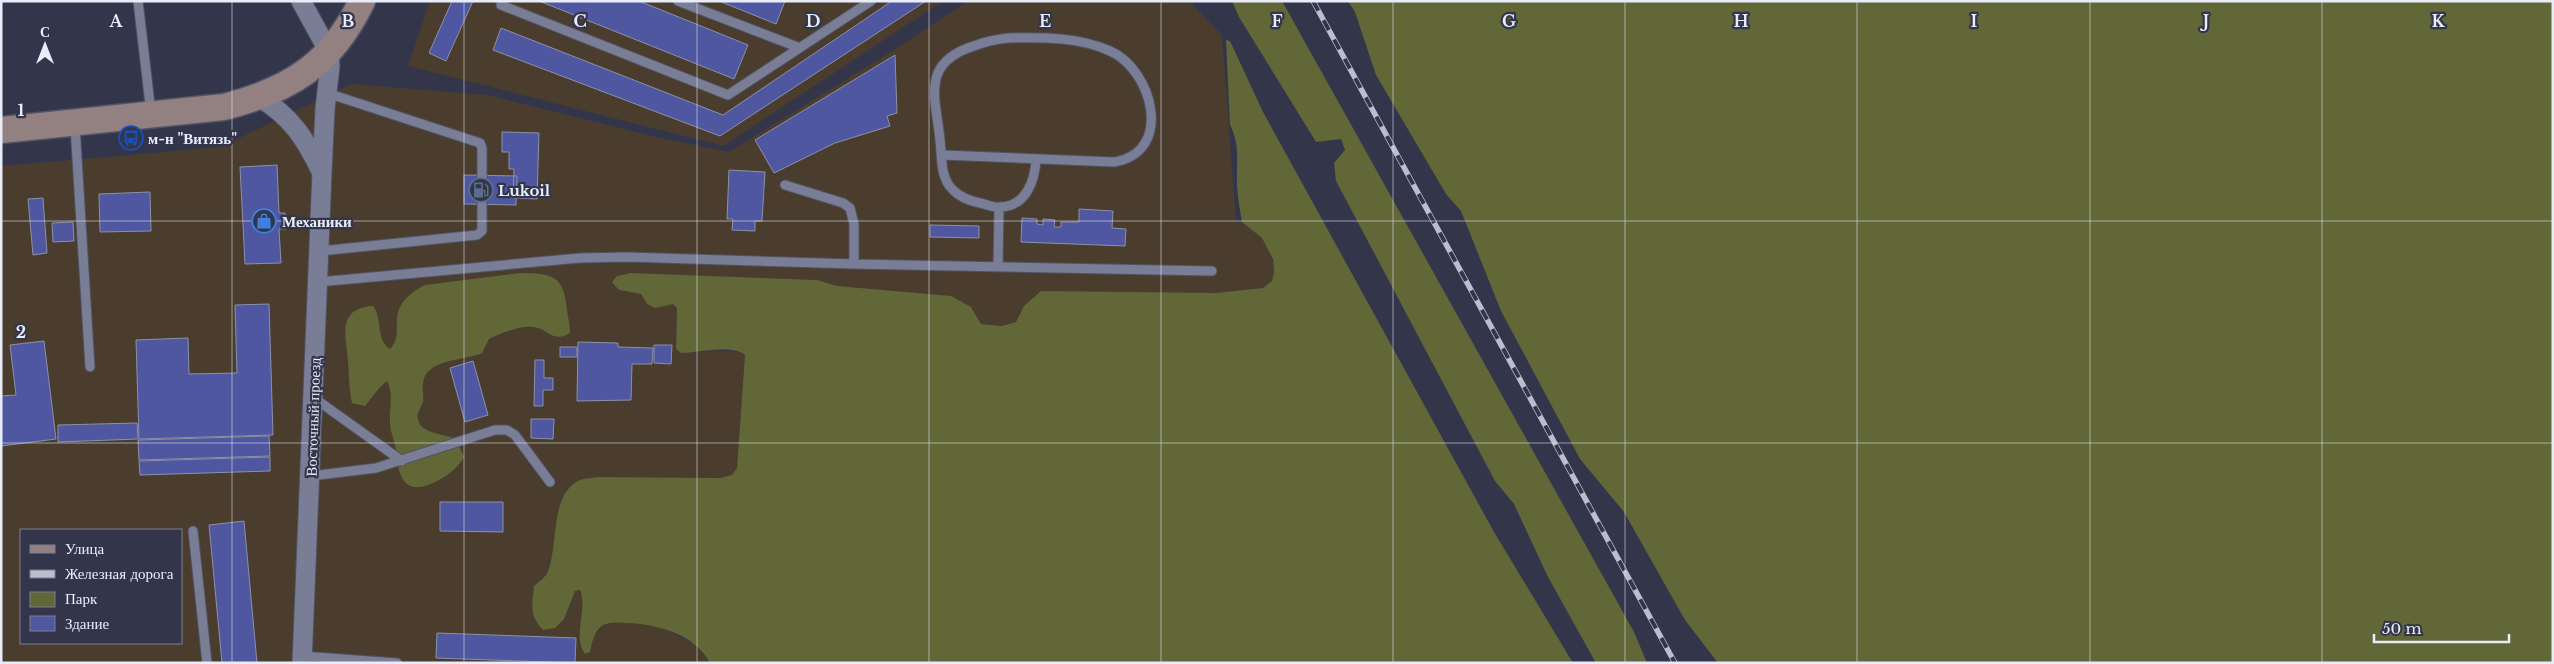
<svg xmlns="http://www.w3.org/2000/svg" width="2554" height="664" font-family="'Libre Baskerville',serif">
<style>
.industrial{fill:#4a3d2e;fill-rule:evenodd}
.green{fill:#616736}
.building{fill:#4f57a1;stroke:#8c91a9}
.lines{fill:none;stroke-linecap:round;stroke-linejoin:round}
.lane-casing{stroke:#515364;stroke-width:11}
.street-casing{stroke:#515364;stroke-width:21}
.secondary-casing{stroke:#515364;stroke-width:29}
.lane{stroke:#797e96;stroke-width:9}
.street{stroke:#797e96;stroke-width:19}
.secondary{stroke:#938081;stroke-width:26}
.rail-casing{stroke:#bbbecd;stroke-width:5.5}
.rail{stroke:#33364b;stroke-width:4;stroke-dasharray:11;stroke-linecap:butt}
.grid{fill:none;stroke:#e9ecf9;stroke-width:1;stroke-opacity:0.55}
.labels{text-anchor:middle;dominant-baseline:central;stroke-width:4.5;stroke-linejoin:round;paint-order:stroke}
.poi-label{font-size:15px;font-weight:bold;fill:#e9ecf9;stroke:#33364b;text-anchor:start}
.street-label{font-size:15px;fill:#e9ecf9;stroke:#33364b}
.grid-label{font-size:16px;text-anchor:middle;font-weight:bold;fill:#e9ecf9;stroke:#33364b;stroke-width:4.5;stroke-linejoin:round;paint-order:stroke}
</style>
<rect width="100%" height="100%" fill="#33364b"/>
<!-- industrial -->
<path class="industrial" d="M430,1h513l-219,145 -316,-80z
M968,1h221l33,34 14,186 6,1 20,16 9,13 3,21 -2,9 -9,7 -21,3 -218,15 -8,16 -14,4 -21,-2 -10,-17 -134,-21 -20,-6 -186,-7 -14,3 2,14 22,4 6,10h26l4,4 -1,41 22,4 12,-3 30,2 5,3 -8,113 -5,7 -12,3 -121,-1 -19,3 -12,8 -7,14 -9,54 -7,20 -11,10 30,33 11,-28 5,-1 3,8 -3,31 12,13 3,-8 8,-9 12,-3 32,1 18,6 31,16 8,7 6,11h-709v-497l220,-19 130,-63 136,11 169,42 73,15 168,-104zM21,530h160v113h-160z"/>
<!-- green -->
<path class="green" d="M1232,1h50l303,543 49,88 13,31h-51l-48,-86 -34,-73 -19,-23 -159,-300 -2,-18 11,-13 -4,-11 -25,3 -77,-125z
M1348,1h1205v662h-835l-33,-43 -61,-108 -44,-53 -79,-148 -40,-100 -15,-17 -70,-119 -21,-63z
M1226,40l4,1 33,71 231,420 79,131h-863c-15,-29 -53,-39 -84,-40 -7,-1 -16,-1 -23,2 -9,6 -11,18 -13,27l-5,2c-13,-18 3,-45 -5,-64l-5,1 -11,28 -9,9 -12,2c-14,-15 -11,-24 -9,-44 4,-4 9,-7 12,-11 14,-26 2,-81 34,-95 6,-2 13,-2 19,-3l121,1 12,-3 5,-7 8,-113c-13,-11 -48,-2 -64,-2l-5,-4 1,-41 -4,-4 -18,4 -8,-4 -6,-10 -22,-4 -7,-8 5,-6 14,-3 186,7 20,6 114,10 20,11 10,17 21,2 14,-4 8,-16 17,-15 175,2 47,-5 9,-7 2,-9 -1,-13 -11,-21 -20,-16c-2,-11 -4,-23 -5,-35 -1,-22 4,-41 -7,-62z
M520,273c33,0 44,3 47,37 1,8 3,15 3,23 -15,9 -19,0 -32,-5 -14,-5 -36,5 -49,11l-7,14c-17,8 -56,5 -59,30 -1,6 1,13 0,19 -1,4 -4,7 -5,11 -4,21 26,20 38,26l8,18c-8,14 -21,22 -36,28 -28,10 -30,-17 -32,-35 -1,-9 -6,-18 -6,-27 -1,-14 4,-29 -3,-42l-7,6 -15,19 -13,-3c-3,-14 -3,-29 -4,-43 -3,-26 -10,-52 25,-54 10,12 2,33 17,43 18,-18 -11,-40 35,-64z"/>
<!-- building -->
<path class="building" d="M452,1h21l-27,60 -17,-8z
M539,1h100l109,44 -14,34z
M719,1h66l-9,23z
M892,1h34l-206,135 -227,-86 8,-22 222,87z
M895,55l2,58 -10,3 3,10 -55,17 -61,30 -19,-33z
M502,132l37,1 -2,66 -24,-1 1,-29h-5v-17h-7z
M277,165l2,48h6l1,16h-7l2,34 -36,1 -5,-97z
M729,170l36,2 -3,49h-7v10l-23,-1 1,-11h-6z
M464,175l53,1 -1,29 -52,-1z
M150,192l1,39 -51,1 -1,-38z
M43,198l4,55 -14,2 -5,-56z
M1079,209l34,2 -1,17 14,1 -1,17 -104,-4 1,-24 15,1v5l6,1v-6l12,1 -1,7h7v-5h18z
M73,222l1,19 -21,1 -1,-19z
M930,225l49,1v12l-49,-1z
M269,304l4,131 -134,4 -3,-99 52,-2 1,36 48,-1 -2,-68z
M44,341l12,98 -55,7v-50l15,-1 -6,-50z
M578,342l40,1v4l35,1 -1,16h-20l-1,36 -54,1z
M654,345h18l-1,19 -17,-1z
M560,347h17v10h-17z
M535,360h9v18h9v12h-10v16h-9z
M473,361l15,54 -23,7 -15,-54z
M531,419h23l-1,20 -22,-1z
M137,423l1,16 -80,3v-17z
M269,436l1,20 -131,4 -1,-20z
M270,457v14l-130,4 -1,-14z
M440,502h63v30l-63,-1z
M244,521l13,142h-35l-13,-138z
M437,633l139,5 -1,25 -139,-5z"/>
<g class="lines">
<!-- lane casing -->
<g class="lane-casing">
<path id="lane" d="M138,1l13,112
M502,1l-1,4 227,90 143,-94
M678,1l122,47
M75,126l15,241
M942,155l172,7c61,-10 38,-93 -4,-111 -31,-14 -68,-14 -101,-13 -14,1 -28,5 -41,10 -47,18 -32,51 -28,92 2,17 0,38 13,50 8,8 17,11 27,13 6,1 13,5 19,4 27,0 36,-26 37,-48
M785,185l58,18 7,5 4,16v40
M320,251l157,-16 5,-4v-83l-2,-5 -153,-50
M998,267l1,-60
M318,282l262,-24 47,-1 227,7 358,7
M314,398l88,63
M311,476l65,-8 119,-38h12l8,5 35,47
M193,531l14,132
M302,656l95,7"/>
</g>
<!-- street casing -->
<g class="street-casing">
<path id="street" d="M301,1l28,51 1,14 -5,43 -3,63 -20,491
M260,98c31,18 46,42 61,73"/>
</g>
<!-- secondary casing -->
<g class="secondary-casing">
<path id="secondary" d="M1,130l223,-23c66,-17 108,-43 138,-106"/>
</g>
<!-- lane -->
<use href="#lane" class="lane"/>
<!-- street -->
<use href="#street" class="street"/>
<!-- secondary -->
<use href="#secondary" class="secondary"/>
<!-- rail casing -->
<g class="rail-casing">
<path id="rail" d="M1313,1l362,662"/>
</g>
<!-- rail -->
<use href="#rail" class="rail"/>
</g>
<!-- grid -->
<path class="grid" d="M232,1v662M464,1v662M697,1v662M929,1v662M1161,1v662M1393,1v662M1625,1v662M1857,1v662M2090,1v662M2322,1v662M1,221h2552M1,443h2552"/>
<!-- icons -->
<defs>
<g id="bus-ring" transform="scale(1.25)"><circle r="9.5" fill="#33364b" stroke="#1a4fb4" stroke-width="1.5"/><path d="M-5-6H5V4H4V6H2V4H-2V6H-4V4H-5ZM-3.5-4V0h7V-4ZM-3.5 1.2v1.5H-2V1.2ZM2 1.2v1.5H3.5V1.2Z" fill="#1a4fb4"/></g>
<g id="fuel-ring" transform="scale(1.25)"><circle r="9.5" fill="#33364b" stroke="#5c6f8a" stroke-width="1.5"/><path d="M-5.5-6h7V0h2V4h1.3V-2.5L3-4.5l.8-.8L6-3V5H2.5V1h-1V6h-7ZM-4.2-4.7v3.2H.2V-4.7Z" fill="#5c6f8a"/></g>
<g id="shop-ring" transform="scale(1.25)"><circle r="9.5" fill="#33364b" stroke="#3f7fe0" stroke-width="1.5"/><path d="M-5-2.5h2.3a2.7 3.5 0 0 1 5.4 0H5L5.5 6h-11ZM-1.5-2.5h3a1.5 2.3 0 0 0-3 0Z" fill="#3f7fe0"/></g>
</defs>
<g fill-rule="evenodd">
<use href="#bus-ring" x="131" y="138"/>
<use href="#fuel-ring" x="481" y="190"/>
<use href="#shop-ring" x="264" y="221"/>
</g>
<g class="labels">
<!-- poi labels -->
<g class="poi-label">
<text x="148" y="138">м-н "Витязь"</text>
<text x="498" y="190">Lukoil</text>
<text x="282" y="221">Механики</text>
</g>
<!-- street labels -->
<g class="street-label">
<text transform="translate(313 417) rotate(-88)">Восточный проезд</text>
</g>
</g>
<g class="grid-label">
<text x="116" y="27">A</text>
<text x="348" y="27">B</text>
<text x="580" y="27">C</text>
<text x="813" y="27">D</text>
<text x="1045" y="27">E</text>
<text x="1277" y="27">F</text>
<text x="1509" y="27">G</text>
<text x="1741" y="27">H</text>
<text x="1974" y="27">I</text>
<text x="2206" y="27">J</text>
<text x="2438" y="27">K</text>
<text x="21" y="116">1</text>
<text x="21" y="338">2</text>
</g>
<!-- border -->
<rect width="2554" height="664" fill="none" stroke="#e9ecf9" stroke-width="5"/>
<!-- legend -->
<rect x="20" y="529" width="162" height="115" fill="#33364b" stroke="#7c7f91"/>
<rect x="30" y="545" width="25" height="8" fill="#938081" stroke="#7c7f91"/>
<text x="65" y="554" font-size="15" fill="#e9ecf9">Улица</text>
<rect x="30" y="570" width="25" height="8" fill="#bbbecd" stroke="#7c7f91"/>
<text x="65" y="579" font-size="15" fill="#e9ecf9">Железная дорога</text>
<rect x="30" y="592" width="25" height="15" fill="#616736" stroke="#7c7f91"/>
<text x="65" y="604" font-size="15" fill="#e9ecf9">Парк</text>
<rect x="30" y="616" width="25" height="15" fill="#4f57a1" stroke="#7c7f91"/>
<text x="65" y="629" font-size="15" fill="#e9ecf9">Здание</text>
<!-- north arrow -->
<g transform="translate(45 45)" stroke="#33364b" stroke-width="4" paint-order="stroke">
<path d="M0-4L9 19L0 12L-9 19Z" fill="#e9ecf9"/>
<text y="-8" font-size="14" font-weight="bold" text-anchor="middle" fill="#e9ecf9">С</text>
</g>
<!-- scale -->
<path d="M2374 634v8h135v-8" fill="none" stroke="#e9ecf9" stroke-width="2.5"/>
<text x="2382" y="634" font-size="15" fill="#e9ecf9" stroke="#33364b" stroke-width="4" paint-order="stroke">50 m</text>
</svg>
